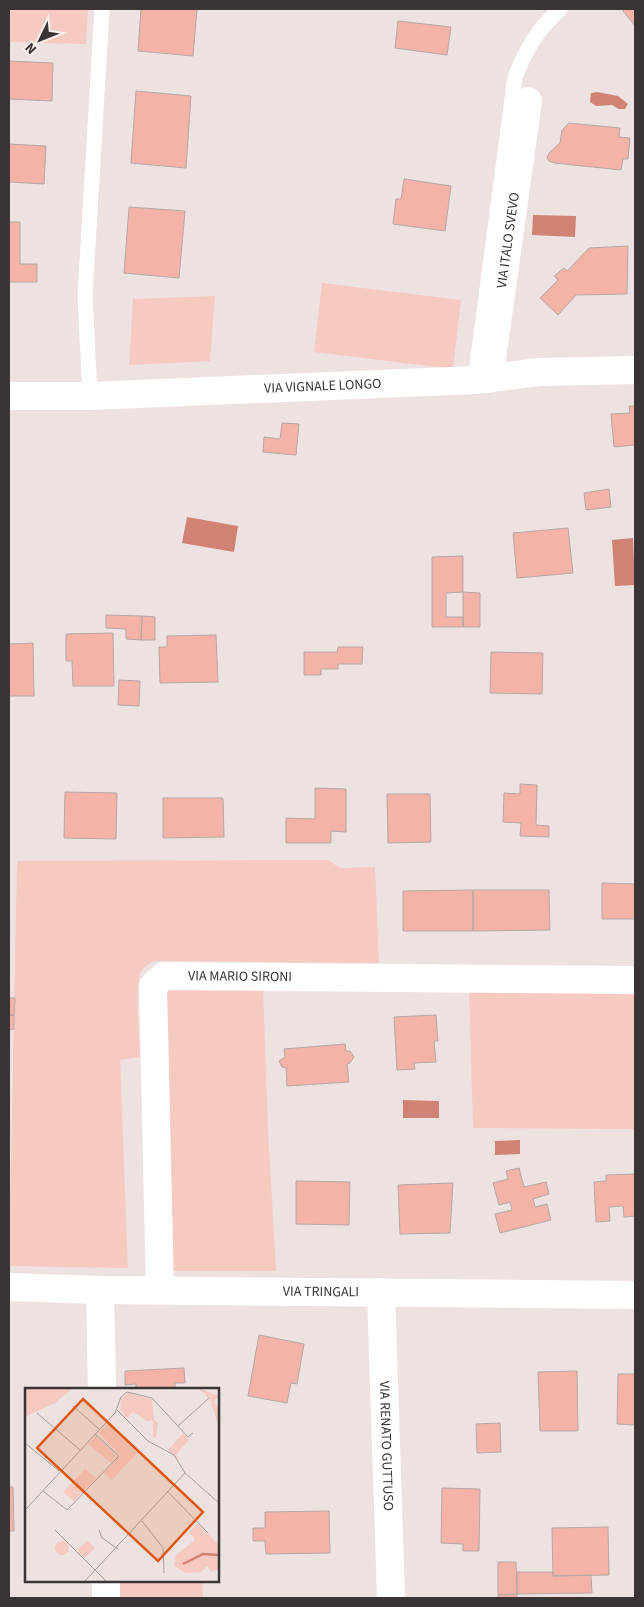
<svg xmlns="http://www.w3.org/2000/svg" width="644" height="1607" font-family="'Source Sans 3',sans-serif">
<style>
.green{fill:#f6c9c1}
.water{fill:#d08275}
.building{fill:#f5b3a7;stroke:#b3a8a6}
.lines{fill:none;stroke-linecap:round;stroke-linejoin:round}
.service{stroke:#fff;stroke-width:15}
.minor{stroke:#fff;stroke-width:28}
.labels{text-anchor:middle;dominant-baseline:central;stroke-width:4;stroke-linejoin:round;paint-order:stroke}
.street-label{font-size:14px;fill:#3a3534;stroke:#fcf0ed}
.inset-river{fill:none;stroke:#d08275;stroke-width:2.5}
.inset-road{fill:none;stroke:#a69d9b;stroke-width:1}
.view{fill:#df570e;fill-opacity:0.15;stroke:#df570e;stroke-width:2.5}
.inset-edge{fill:none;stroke:#3a3534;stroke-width:2.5}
</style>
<rect width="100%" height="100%" fill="#eee2e0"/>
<!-- green -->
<path class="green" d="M9,9h79l-2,35 -77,-2z
M322,283l139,17 -8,69 -139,-17z
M215,296l-5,65 -81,4 4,-66z
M328,860l12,8 35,-1 4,96 -225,-2c-4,2 -9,5 -12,9 -9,12 -2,70 -2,87l-20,3 8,208 -119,-2 8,-405z
M469,987l166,2v140l-162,-1z
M263,988l5,141 8,142h-103l-8,-282z
M115,1581h87l1,17h-87z"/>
<!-- water -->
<path class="water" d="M597,92l21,4 10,8 -3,5h-6l-7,-4 -16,1 -6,-4 1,-9z
M533,215l43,1 -1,21 -43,-2z
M187,517l51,9 -4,26 -52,-9z
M633,538l2,47 -20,1 -3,-46z
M403,1100l36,1v17h-36z
M520,1140v14l-25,1v-14z"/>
<!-- building -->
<path class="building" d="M141,9h56l-4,47 -55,-5z
M625,9h10v17l-12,-15z
M398,21l53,6 -4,28 -52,-7z
M9,61l44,2 -1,38 -43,-2z
M136,91l55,5 -5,72 -55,-5z
M569,123l51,5 -1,9 11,1 -2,21h-5l-2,11 -67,-7 -5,-2 -2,-3 2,-5 11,-10 2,-13z
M9,144l37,2 -2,38 -35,-2z
M404,179l47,7 -6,45 -52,-7 3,-25h5z
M129,207l56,4 -6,67 -55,-5z
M9,222h11v42h17v18h-28z
M628,246l-1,48 -51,1 -18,20 -18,-17 18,-18 -4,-4 10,-8 3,3 22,-23z
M629,406h6v39l-21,2 -3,-33 19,-1z
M282,423l17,1 -3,31 -33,-3 1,-15 16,2z
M609,489l2,18 -25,3 -2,-17z
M568,528l5,45 -56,5 -4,-45z
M463,556v36l-17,1v24h17v10h-31v-70z
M463,592l17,1v34h-17z
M106,615l36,1 -1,24 -15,-1v-10l-20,-1z
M142,616l13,1v23h-14z
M113,633l1,53h-41l-1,-25h-6v-27z
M216,635l2,47 -58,1 -1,-36h8v-11z
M33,643l1,53h-25v-52z
M338,647h25l-1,17h-24v5h-17v6h-17v-23h33z
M491,652l52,1 -1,41 -52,-1z
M119,680l21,1 -1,25 -21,-1z
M520,784l17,1 -1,40 13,1v11l-29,-1 1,-13 -18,-1 1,-29 16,1z
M315,788l31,1v43l-15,-1v12h-45v-25l29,1z
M65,792l52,1 -1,46 -52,-1z
M387,794h43l1,48 -43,1z
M163,798h60l1,39 -61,1z
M602,883l33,1v35h-33z
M473,890v41h-70v-40z
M473,890h76l1,40 -77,1z
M9,998h6l-1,17h-5z
M9,1015h5v14l-5,1z
M436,1015l2,26h-4l2,21 -22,1 1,6 -18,1 -3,-53z
M345,1044l1,7h4l4,6 -4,6 -3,1 2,18 -62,4 -1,-18 -4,-1 -3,-6 6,-4 -1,-8z
M519,1168l5,19 22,-5 3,12 -16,5 2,8 12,-3 4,16 -51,13 -5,-19 17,-4 -2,-8 -11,3 -6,-22 15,-4 -2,-8z
M635,1174v42l-11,1 -1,-11 -14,1 1,14 -14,1 -2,-40 12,-1v-6z
M296,1181l54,1 -1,43 -53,-1z
M453,1183l-3,50 -50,1 -2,-49z
M259,1335l45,9 -7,40 -6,-1 -4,20 -39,-7z
M184,1368l1,15h-10v7h-39v-6l-11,1v-14z
M577,1371l1,60h-38l-2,-59z
M618,1374h17v51l-18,-1z
M500,1423l1,29 -24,1 -1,-29z
M9,1487h4l1,44h-5z
M442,1488l38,1 -1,62h-16v-7l-22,-1z
M329,1511l1,42 -64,1 -1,-13h-12v-13h12v-16z
M608,1527l1,48 -56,1 -1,-48z
M498,1562h18l1,32 -19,1z
M517,1572h36v4l38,-1 1,18 -75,1z
M517,1594v4h-19v-3z"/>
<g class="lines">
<!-- service -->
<path class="service" d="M475,380l40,-303c12,-30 22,-46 45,-68
M90,396l-5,-100 17,-287"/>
<!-- minor -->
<g class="minor">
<path id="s1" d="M489,379l39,-278"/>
<path id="s2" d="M9,396h81l385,-16 64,-8 96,-2"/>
<path id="s3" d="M9,1287l91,3 535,5"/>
<path d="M100,1290l2,100"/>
<path id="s4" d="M160,1290l-7,-304 11,-10 471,4"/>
<path id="s5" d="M381,1292l10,306"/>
<path d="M106,1581v17"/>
</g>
</g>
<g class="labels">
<!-- street labels -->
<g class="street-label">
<text stroke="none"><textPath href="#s1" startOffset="140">VIA ITALO SVEVO</textPath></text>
<text stroke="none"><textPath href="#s2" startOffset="314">VIA VIGNALE LONGO</textPath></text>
<text stroke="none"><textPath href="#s4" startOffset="395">VIA MARIO SIRONI</textPath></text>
<text stroke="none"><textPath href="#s3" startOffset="312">VIA TRINGALI</textPath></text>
<text stroke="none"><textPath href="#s5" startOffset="154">VIA RENATO GUTTUSO</textPath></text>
</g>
</g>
<!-- overview -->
<g transform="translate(25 1388)">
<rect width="194" height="194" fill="#eee2e0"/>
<path d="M0,0h48l-18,15 -30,14zM173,0l20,8 -4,6 5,8v18l-9,-29zM103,5l24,6 2,20 4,4 -2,16 -3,-2v-17l-6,1 -14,-9 -6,6 -7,-8 1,-11zM83,36l29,29 -25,27 -8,-7 16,-18 -21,-22zM158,45l6,7 -13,15 5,7 -13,-12zM71,48l21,20 -6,7 -23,-19zM60,81l11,9 -22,23 -11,-9zM173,136l21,21v24l-8,3 -4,-6 -6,6 -15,1 -12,-7 2,-11 19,-15 -6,-8zM62,153l8,7 -11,10 -7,-8zM30 160a7 7 0 1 1 14 0a7 7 0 1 1-14 0Z" fill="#f6c9c1"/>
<path class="inset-river" d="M158,176l20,-10 16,1"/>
<path class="inset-road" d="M48,18l26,23M92,22l31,31 26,14 11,18M12,25l43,37M153,38l31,-28M0,55l34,28M160,85l34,30M18,103l24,19 52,-54 -24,-22M142,103l41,42M0,122l90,-97 6,-16 6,-5 25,6 36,39 5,-4M117,133l21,27 1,25M30,142l51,51M74,142l3,8 16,11M60,193l100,-108"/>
<path class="view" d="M58,11l120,113 -45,49 -121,-113z"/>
<rect width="194" height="194" class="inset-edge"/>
</g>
<!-- border -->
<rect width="644" height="1607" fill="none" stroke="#3a3534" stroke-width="20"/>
<!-- north arrow -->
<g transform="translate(40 40) rotate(227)" stroke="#fcf0ed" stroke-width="4" paint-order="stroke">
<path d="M0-4L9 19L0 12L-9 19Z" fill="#3a3534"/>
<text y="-8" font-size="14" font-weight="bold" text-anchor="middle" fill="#3a3534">N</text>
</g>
</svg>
